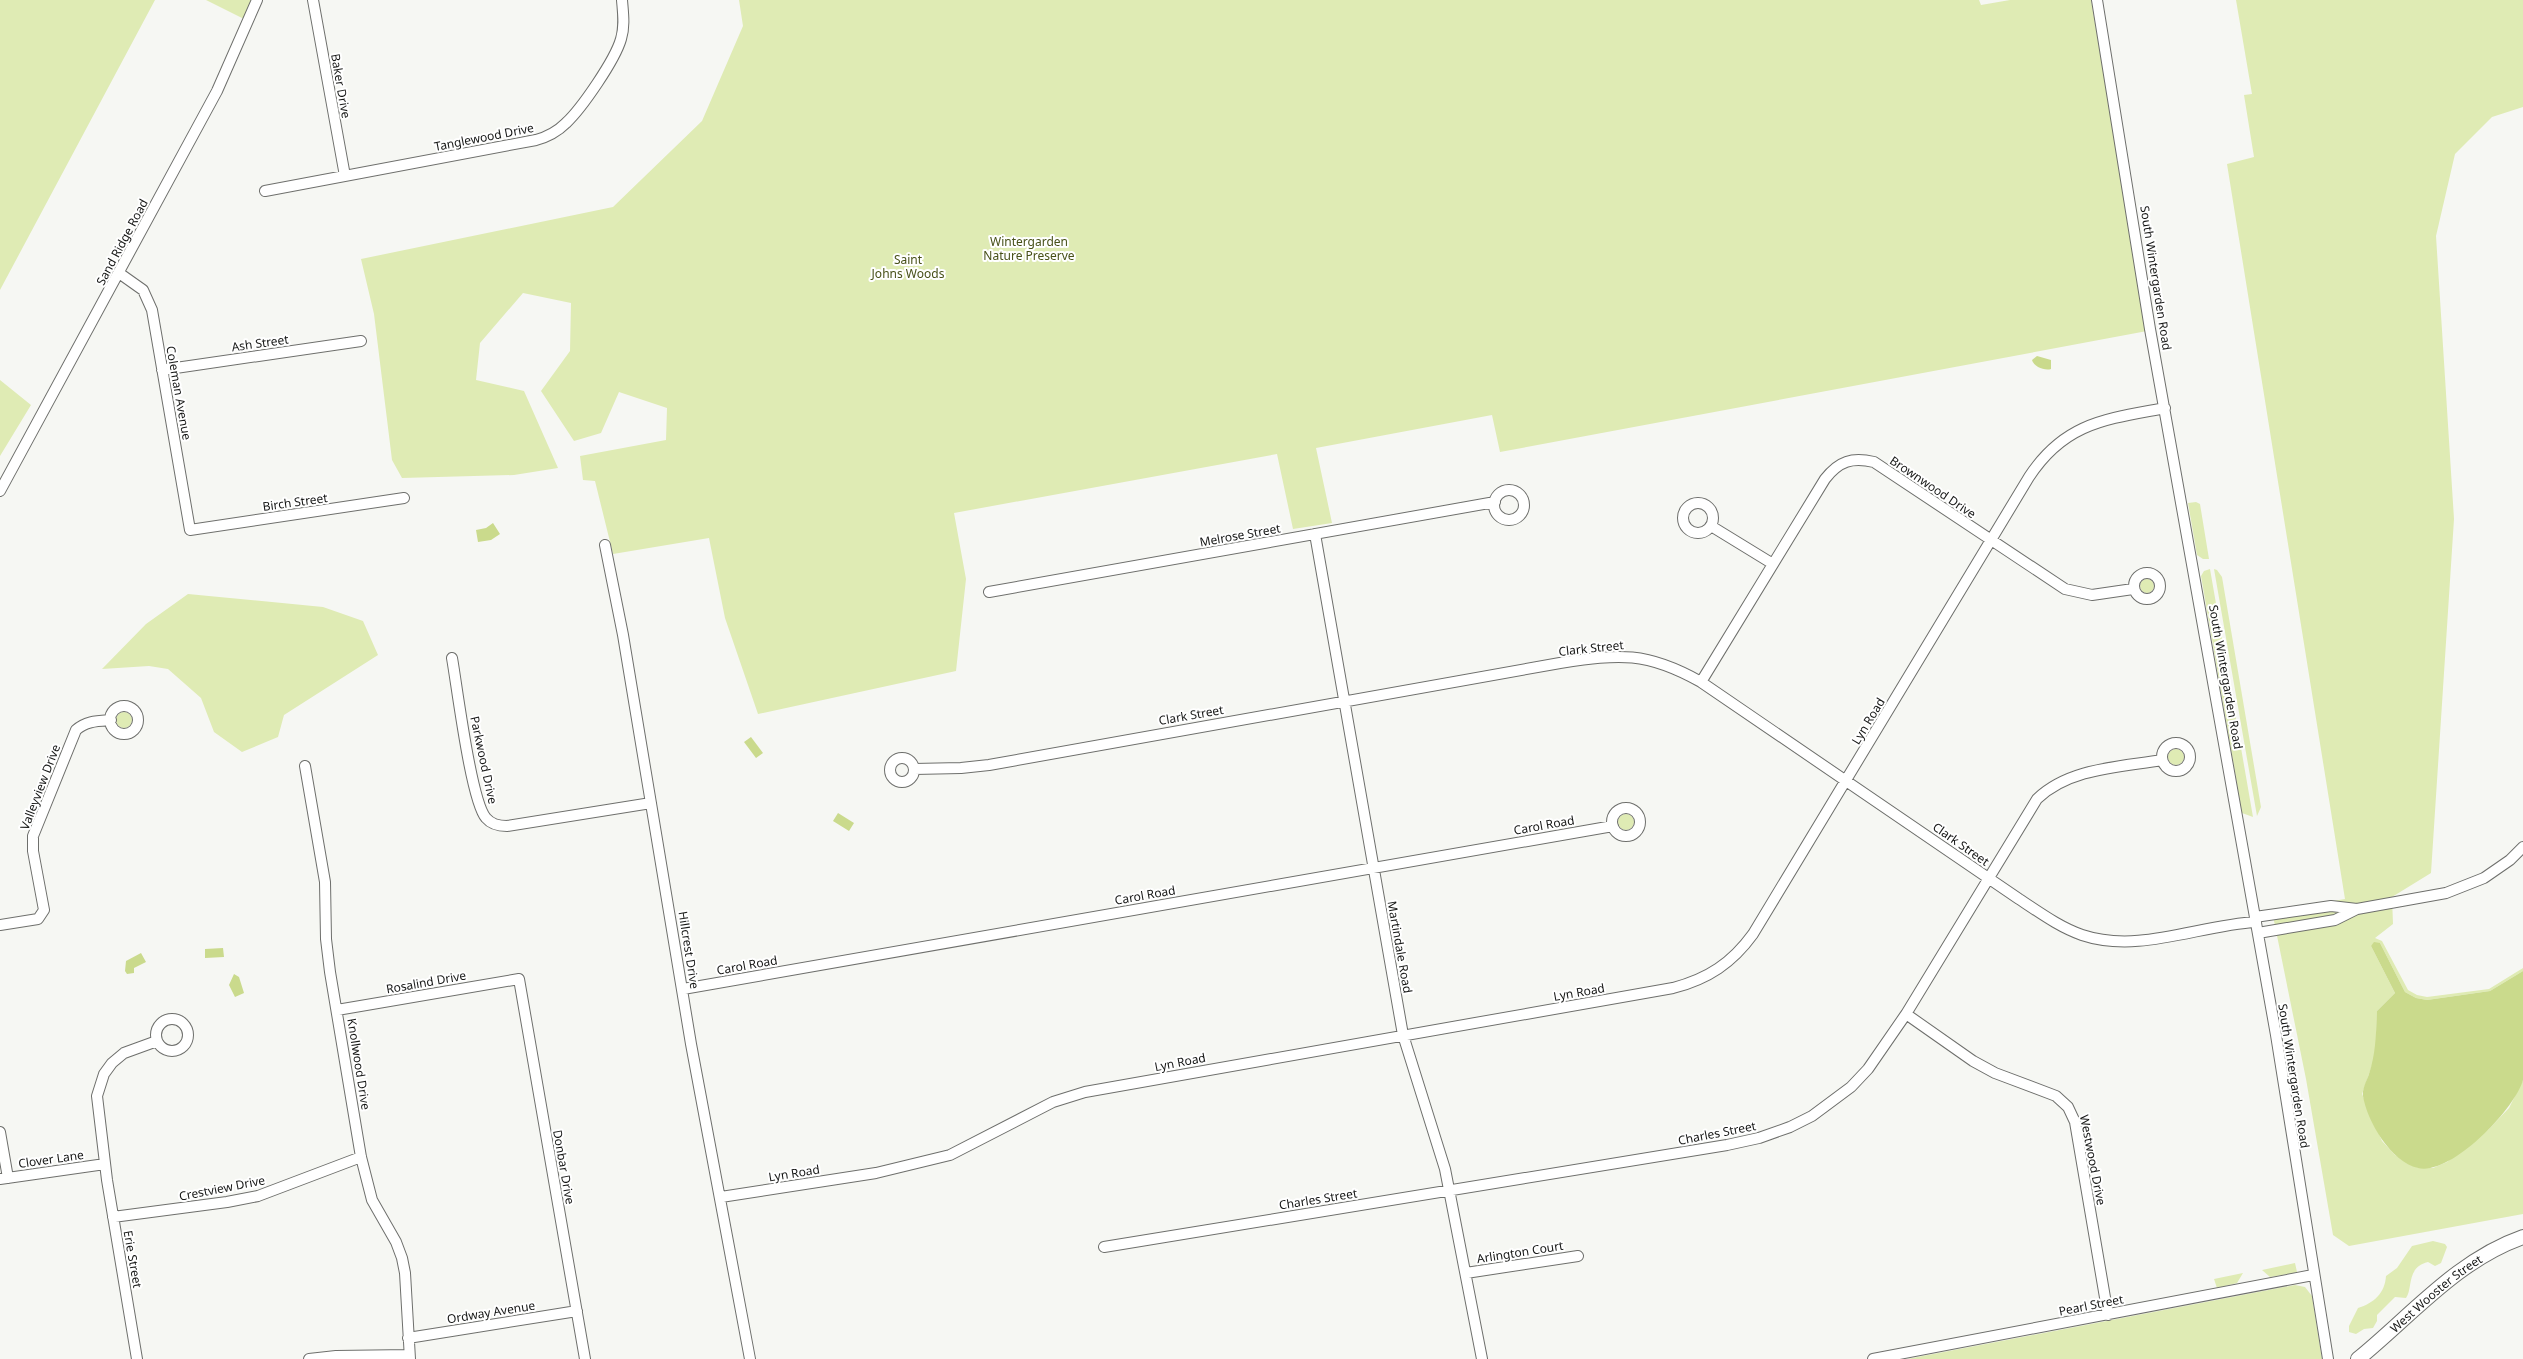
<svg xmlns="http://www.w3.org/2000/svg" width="2523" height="1359" font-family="'Noto Sans',sans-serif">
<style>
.green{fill:#dfebb4}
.water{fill:#cada8c}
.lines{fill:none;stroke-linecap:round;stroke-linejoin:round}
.minor-casing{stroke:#6e6f6c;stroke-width:12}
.major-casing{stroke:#6e6f6c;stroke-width:16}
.minor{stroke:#fff;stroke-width:10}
.major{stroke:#fff;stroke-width:14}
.labels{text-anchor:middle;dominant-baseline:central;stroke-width:4;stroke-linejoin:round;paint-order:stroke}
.street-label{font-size:12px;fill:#151615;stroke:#fff}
.park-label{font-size:12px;fill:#475018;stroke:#fff}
</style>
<rect width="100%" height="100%" fill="#f6f7f3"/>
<!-- green -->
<path class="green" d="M0,0h155l-155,290z
M206,0h51l-9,21z
M739,0h1240l2,5 29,-5h81l56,331 -647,121 -8,-37 -176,33 16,75 -39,6 -16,-75 -323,59 12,66 -10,92 -198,43 -33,-96 -16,-80 -96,16 -18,-73 -12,-1 -3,-24 86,-16 1,-32 -48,-16 -18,41 -27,8 -33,-50 29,-40 1,-48 -48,-10 -43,50 -4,37 48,11 34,77 -44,7 -112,3 -10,-18 -18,-146 -13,-55 252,-52 89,-86 41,-95z
M2236,0h287v107l-31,10 -37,37 -19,82 18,283 -23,354 -39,24 1,27 -18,14 7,3 26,49 9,5 10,2 62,-8 34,-21v3l-33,20 -63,9 -11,-2 -11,-6 -25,-49 -9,3 24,47 -18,18 -1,43 -14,40 20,47 13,14 23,13h15l14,-6 42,-33 20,-21 14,-28v134l-174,32 -16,-11 -27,-156 -34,-168 73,-12 -118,-735 27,-7 -10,-62 8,-1z
M0,380l31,25 -31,51z
M2196,502l4,2 9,55h-6l-6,-4 -9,-52z
M2210,569l43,248 -11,-4 -41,-237 3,-5z
M2214,569l3,1 5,7 39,230 -4,9z
M2140 586a7 7 0 1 1 14 0a7 7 0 1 1-14 0Z
M188,594l135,13 40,14 15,34 -94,60 -6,22 -36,15 -28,-20 -13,-34 -33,-29 -19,-3 -47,3 44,-45z
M116 720a8 8 0 1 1 16 0a8 8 0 1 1-16 0Z
M2168 757a8 8 0 1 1 16 0a8 8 0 1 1-16 0Z
M1618 822a8 8 0 1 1 16 0a8 8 0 1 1-16 0Z
M2433,1241l12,3 2,3 -6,16 -6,3 -7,-4c-22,5 -15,27 -22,36l-11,-1 -18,18v6l-4,7 -9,1 -8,5 -7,-2v-6l9,-18c16,-5 27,-15 28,-32l11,-8 15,-22z
M2295,1263l2,9 -3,1 -24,4 -8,-7z
M2243,1273l-6,10 -20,5 -3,-9z
M2295,1285l10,2 7,9 10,63h-415z"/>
<!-- water -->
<path class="water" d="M2037,356l14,4v9c-6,2 -17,-2 -19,-9z
M493,523l7,11 -9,6 -13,2 -2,-12 10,-2z
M751,737l12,16 -7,5 -12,-16z
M838,813l16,10 -5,8 -16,-10z
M2374,942l6,1 25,49 11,6 11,2 63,-9 33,-20v109c-8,29 -72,96 -105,88 -27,-6 -51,-47 -55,-72 -1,-7 4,-16 6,-22 7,-21 7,-41 8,-63l18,-18 -24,-47z
M223,948l1,9 -19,1v-9z
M141,953l5,9 -12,6v5l-7,1 -2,-3 1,-10z
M234,974l5,3 5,16 -9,4 -6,-12z"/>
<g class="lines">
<!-- minor casing -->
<g class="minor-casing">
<path id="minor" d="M313,0l32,176
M2097,0l53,329 126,706 52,324
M265,191l271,-51c11,-3 21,-8 30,-17 16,-15 49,-63 55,-84 4,-13 2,-26 1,-39
M119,273l24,17 9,20 38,220 214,-32
M162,370l199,-29
M1494 505a15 15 0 1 1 30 0a15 15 0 1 1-30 0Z
M0,491l217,-400 40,-91
M1683 518a15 15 0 1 1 30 0a15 15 0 1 1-30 0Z
M1711,526l62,38
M1315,534l88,501 42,134 37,190
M605,545l18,90 68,409 59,315
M2134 586a13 13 0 1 1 26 0a13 13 0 1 1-26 0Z
M989,592l506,-90
M452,658c5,28 19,143 34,160 5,6 12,8 21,8l144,-23
M1701,682l124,-203c14,-18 27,-22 49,-17l191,127 27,6 41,-6
M110 720a14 14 0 1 1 28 0a14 14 0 1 1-28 0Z
M2162 757a14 14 0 1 1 28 0a14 14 0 1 1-28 0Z
M890 770a12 12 0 1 1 24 0a12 12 0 1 1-24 0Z
M305,766l20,116 1,57 4,33 31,185 11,43 24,42 6,16 3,15 5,86
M914,769l47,-1 28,-3 571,-102c60,-9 86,-12 141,19l318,217c20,13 40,28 63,36 57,19 117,-10 174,-13
M1612 822a14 14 0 1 1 28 0a14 14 0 1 1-28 0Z
M2255,917l76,-11 26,3 89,-16 38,-15 26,-18 13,-13
M0,925l38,-6 6,-9 -11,-59v-15l43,-106c10,-9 21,-9 35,-10
M2258,933l77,-13 22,-11
M683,989l930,-163
M337,1010l182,-31 66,380
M1906,1014l67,47 22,12 61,23 12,11 7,15 33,193
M156 1035a16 16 0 1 1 32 0a16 16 0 1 1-32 0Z
M0,1132l8,46
M0,1179l105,-15
M721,1197l155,-24 74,-18 103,-53 32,-10 588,-104c35,-9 59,-25 80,-54l276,-457c36,-55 78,-58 136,-69
M113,1217l114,-15 31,-6 103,-39
M1104,1247l623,-102 32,-7 31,-11 22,-11 39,-29 17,-18 38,-55 131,-215c32,-31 83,-32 125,-39
M1466,1273l112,-17
M408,1338l169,-27
M137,1359l-30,-179 -10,-84 7,-22 8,-11 12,-10 33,-12
M309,1359l27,-3 73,-1
M1873,1359l440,-84"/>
</g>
<!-- major casing -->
<g class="major-casing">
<g id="major">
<path id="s1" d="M2358,1359c53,-43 99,-99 165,-122"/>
</g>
</g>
<!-- minor -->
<use href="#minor" class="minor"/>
<!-- major -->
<use href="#major" class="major"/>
</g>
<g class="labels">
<!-- street labels -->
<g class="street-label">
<text transform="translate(341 86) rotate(80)">Baker Drive</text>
<text transform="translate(484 137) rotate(-11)">Tanglewood Drive</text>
<text transform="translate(122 242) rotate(-62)">Sand Ridge Road</text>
<text transform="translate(2156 278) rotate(81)">South Wintergarden Road</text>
<text transform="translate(260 343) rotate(-8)">Ash Street</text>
<text transform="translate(179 393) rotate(80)">Coleman Avenue</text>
<text transform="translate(1933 487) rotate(34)">Brownwood Drive</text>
<text transform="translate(295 502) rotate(-8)">Birch Street</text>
<text transform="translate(1240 535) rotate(-10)">Melrose Street</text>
<text transform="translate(1591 648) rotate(-6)">Clark Street</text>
<text transform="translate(2226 677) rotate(80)">South Wintergarden Road</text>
<text transform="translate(1191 715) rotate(-10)">Clark Street</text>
<text transform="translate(1868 721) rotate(-59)">Lyn Road</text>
<text transform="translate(484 760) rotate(78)">Parkwood Drive</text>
<text transform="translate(40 787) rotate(-69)">Valleyview Drive</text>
<text transform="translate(1544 825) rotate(-10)">Carol Road</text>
<text transform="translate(1961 844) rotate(35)">Clark Street</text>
<text transform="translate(1145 895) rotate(-10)">Carol Road</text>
<text transform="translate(1400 947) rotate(80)">Martindale Road</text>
<text transform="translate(689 950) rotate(81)">Hillcrest Drive</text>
<text transform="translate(747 965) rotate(-10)">Carol Road</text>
<text transform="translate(426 982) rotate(-10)">Rosalind Drive</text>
<text transform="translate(1579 992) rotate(-10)">Lyn Road</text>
<text transform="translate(1180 1062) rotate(-11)">Lyn Road</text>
<text transform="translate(359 1064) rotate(81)">Knollwood Drive</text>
<text transform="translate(2294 1076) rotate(81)">South Wintergarden Road</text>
<text transform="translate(1717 1133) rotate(-11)">Charles Street</text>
<text transform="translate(51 1159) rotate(-8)">Clover Lane</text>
<text transform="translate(2093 1160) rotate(79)">Westwood Drive</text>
<text transform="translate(564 1167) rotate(80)">Donbar Drive</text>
<text transform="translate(794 1173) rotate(-9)">Lyn Road</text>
<text transform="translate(222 1188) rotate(-11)">Crestview Drive</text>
<text transform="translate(1318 1199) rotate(-9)">Charles Street</text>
<text transform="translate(1520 1252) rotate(-9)">Arlington Court</text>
<text transform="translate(133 1259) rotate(80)">Erie Street</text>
<text stroke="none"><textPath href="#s1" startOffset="102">West Wooster Street</textPath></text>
<text transform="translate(2091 1305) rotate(-11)">Pearl Street</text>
<text transform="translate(491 1312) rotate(-9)">Ordway Avenue</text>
</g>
<!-- park labels -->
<g class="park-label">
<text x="1029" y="241">Wintergarden<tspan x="1029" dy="14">Nature Preserve</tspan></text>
<text x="908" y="259">Saint<tspan x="908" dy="14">Johns Woods</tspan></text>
</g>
</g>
</svg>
